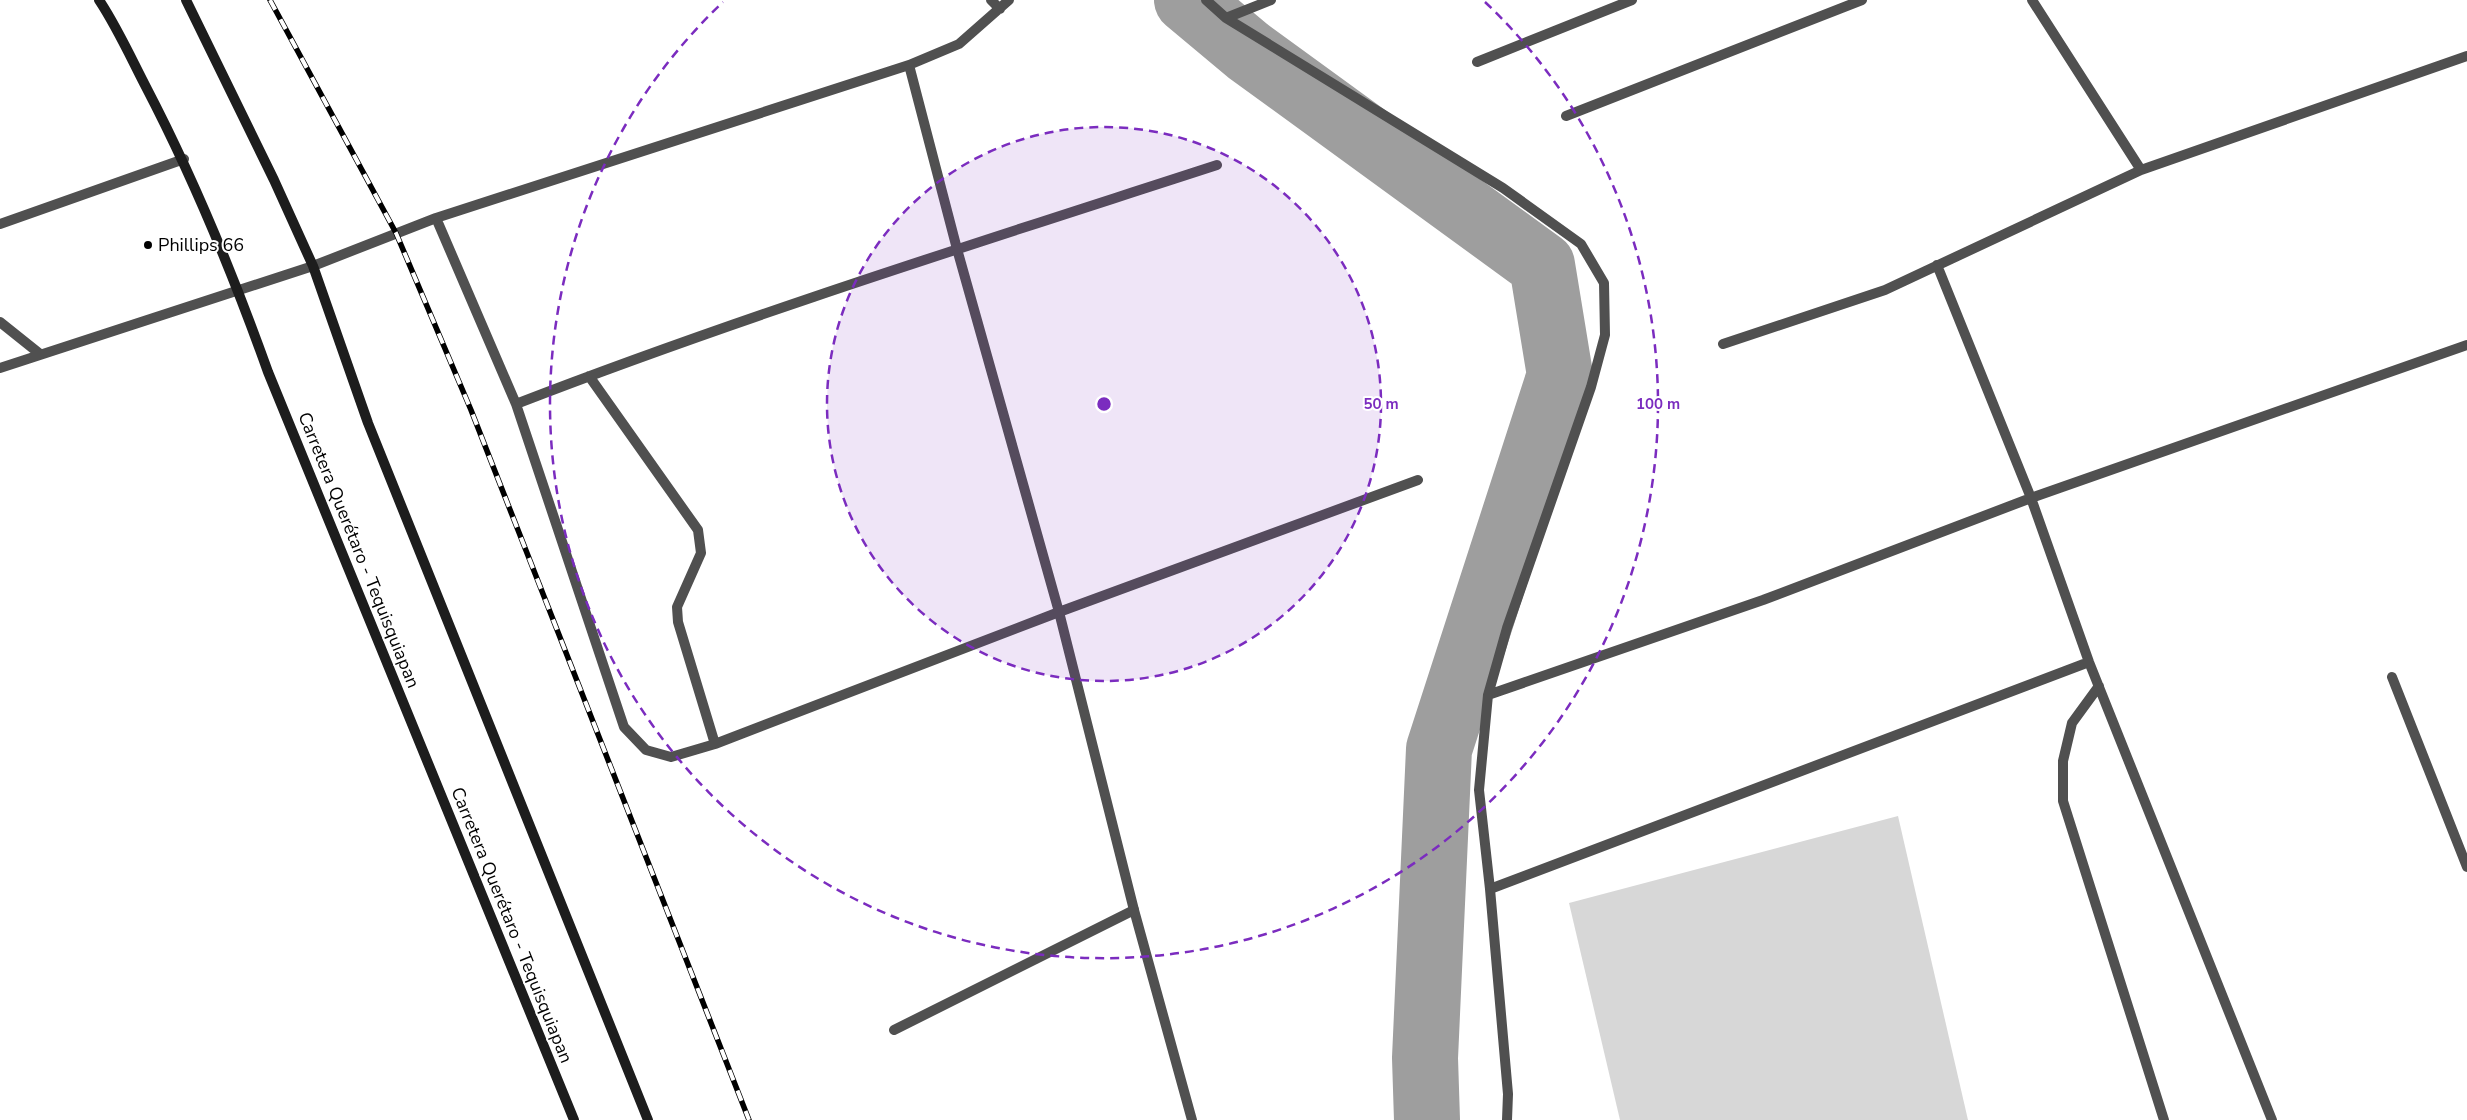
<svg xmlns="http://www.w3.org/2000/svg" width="2467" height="1120" font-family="'Nunito Sans',sans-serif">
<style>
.green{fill:#d7d7d7}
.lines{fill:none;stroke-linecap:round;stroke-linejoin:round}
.river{stroke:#9e9e9e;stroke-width:66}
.lane{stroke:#505050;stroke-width:10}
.street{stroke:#505050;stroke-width:10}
.secondary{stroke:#1d1d1d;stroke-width:10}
.rail-casing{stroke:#000;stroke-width:5.5}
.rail{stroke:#fff;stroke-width:4;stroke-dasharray:11;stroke-linecap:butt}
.ring{fill:none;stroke:#7b2cbf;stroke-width:2.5;stroke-dasharray:9 6}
.poi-dot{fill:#000;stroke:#fff;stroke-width:2}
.labels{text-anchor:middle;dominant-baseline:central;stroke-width:4;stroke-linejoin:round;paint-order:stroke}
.poi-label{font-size:18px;fill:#000;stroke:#fff;text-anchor:start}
.street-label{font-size:18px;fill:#000;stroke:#fff}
.centre{fill:#7b2cbf;stroke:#fff;stroke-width:2.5}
.ring-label{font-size:15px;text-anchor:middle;font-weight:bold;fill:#7b2cbf;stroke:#fff;stroke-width:4;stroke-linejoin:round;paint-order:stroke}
</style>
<rect width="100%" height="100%" fill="#fff"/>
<!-- green -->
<path class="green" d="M1898,816l70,304h-348l-51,-217z"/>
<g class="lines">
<!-- river -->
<path class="river" d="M1187,0l61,51 294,214 18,110 -121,374 -14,309 2,62"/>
<!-- lane -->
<path class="lane" d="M894,1030l240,-120"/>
<!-- street -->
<path class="street" d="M991,0l9,9
M1206,0l20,18 277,170 78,56 23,39 1,52 -14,52 -84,241 -19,67 -9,95 11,99 18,205 -1,26
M2032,0l109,170
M1226,18l45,-18
M1477,62l155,-62
M909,65l48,184 102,363 75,298 58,210
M1566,116l296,-116
M436,218l80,186 108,323 22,23 25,7 44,-13 344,-132 359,-132
M0,224l184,-65
M1937,265l94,233 58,164 183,458
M0,322l40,32
M1723,344l162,-54 256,-120 326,-114
M0,368l313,-102 123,-48 473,-153 50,-21 50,-44
M589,376l109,154 3,23 -24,54 1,15 37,122
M516,404c230,-89 467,-163 701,-239
M2392,677l75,190
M2099,686l-27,37 -9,38v40l101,319
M1488,695l275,-95 268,-102 436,-153
M1490,889l599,-227"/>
<!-- secondary -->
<path class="secondary" d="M99,0c18,27 32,58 47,87 48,92 87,187 122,285l306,748
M186,0l88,180 39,86 55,157 280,697"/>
<!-- rail casing -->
<g class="rail-casing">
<path id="rail" d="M270,0l126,233 75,177 278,710"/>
</g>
<!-- rail -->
<use href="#rail" class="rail"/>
</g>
<!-- distance rings -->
<circle cx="1104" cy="404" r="277" fill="#7b2cbf" fill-opacity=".12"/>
<g class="ring">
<circle cx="1104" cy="404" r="277"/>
<path d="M1485 2A554 554 0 1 1 723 2"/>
</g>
<!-- markers -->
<circle class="poi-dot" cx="148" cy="245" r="5"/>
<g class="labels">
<!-- poi labels -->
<g class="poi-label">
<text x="158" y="245">Phillips 66</text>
</g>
<!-- street labels -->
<g class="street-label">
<text transform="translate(359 550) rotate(68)">Carretera Querétaro - Tequisquiapan</text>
<text transform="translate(512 925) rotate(68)">Carretera Querétaro - Tequisquiapan</text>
</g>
</g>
<circle cx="1104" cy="404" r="8" class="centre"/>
<g class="ring-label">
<text x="1381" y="409">50 m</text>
<text x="1658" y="409">100 m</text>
</g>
</svg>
